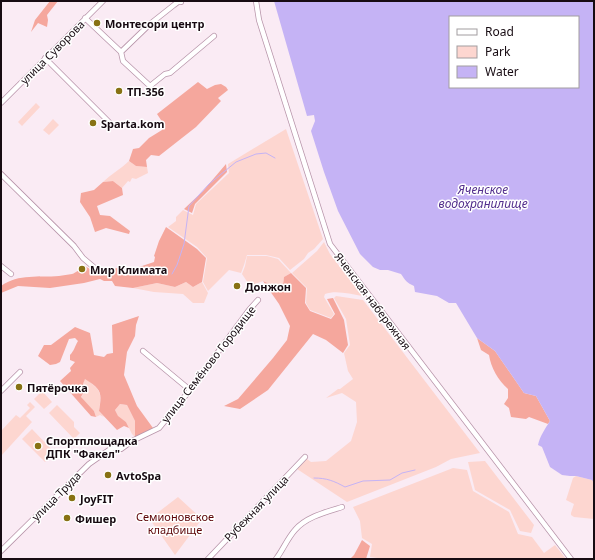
<svg xmlns="http://www.w3.org/2000/svg" width="595" height="560" font-family="'Noto Sans',sans-serif">
<style>
.green{fill:#fdd6d0}
.forest{fill:#f5a79d}
.water{fill:#c5b3f5;fill-rule:evenodd}
.lines{fill:none;stroke-linecap:round;stroke-linejoin:round}
.stream{stroke:#c5b3f5;stroke-width:1}
.minor-casing{stroke:#b895aa;stroke-width:6}
.minor{stroke:#fff;stroke-width:4.5}
.poi-dot{fill:#877113;stroke:#fff;stroke-width:1.5}
.labels{text-anchor:middle;dominant-baseline:central;stroke-width:3;stroke-linejoin:round;paint-order:stroke}
.poi-label{font-size:11px;font-weight:bold;fill:#170b12;stroke:#fff;text-anchor:start}
.street-label{font-size:11px;fill:#170b12;stroke:#fff}
.park-label{font-size:11px;fill:#5c0507;stroke:#fff}
.water-label{font-size:12px;font-style:italic;fill:#532f8d;stroke:#fff}
</style>
<rect width="100%" height="100%" fill="#faebf4"/>
<!-- green -->
<path class="green" d="M36,103l4,4 -18,19 -4,-4z
M53,119l6,6 -10,10 -6,-5z
M286,129l37,110 -9,10 -6,4 -4,6 -14,11 -11,-12 -13,-3h-19l-3,10 -3,8 -12,-3 -21,21 -5,-9 4,-24 -10,-11 -29,-20 8,-6v-4l7,-7 10,5 3,-11 33,-31 -1,-9z
M129,161l7,5 11,1 1,6 -12,6 -4,-1 -2,4 -2,-1 -6,7 -9,-7 -10,1c8,-8 18,-13 26,-21z
M324,242l6,12 32,42c-12,-2 -26,-6 -37,-2l-1,3 10,17 -3,4 -21,-8 -4,-7 1,-15 -15,-15 25,-22z
M247,256h20l11,3 13,14 -7,4 -1,8 -7,2 -13,-6 -13,5 -8,-12 3,-8z
M186,282l7,5 9,-5 6,11 -4,10h-11l-10,-9 -29,-2 -21,-4 24,-5 18,4z
M336,296l27,4 117,153 -29,6 -15,8 -89,35 -50,-33 10,-10 4,3 15,-1 25,-20 6,-19 -1,-20 -14,-9 -16,5 12,-9h2l13,-10 -5,-8 -4,-18 6,-8 -4,-26 -12,-21z
M85,378c16,13 17,13 14,33l5,6 -4,-2 -4,2 -2,-6 -13,-13 4,-8 -2,-6z
M42,391l10,11 -8,7 -10,-10z
M30,402l5,5 -9,9 6,6 -31,34v-25l15,-16 4,3 10,-10 -3,-3z
M120,404l7,1 8,16v16l-3,-3 -6,-12 -8,-5 -3,-7z
M57,405l17,17v5l6,6 -6,6 -25,-26z
M32,429l22,23 -9,10 -23,-23z
M485,461l49,64 -3,8 -11,-2 -10,-21 -35,-20 -7,-28z
M453,468l14,2 6,21 36,21 9,22 14,3 12,16 11,-8 11,14h-182l-14,-2 2,-13 -10,-6 -2,-17 -7,-14z
M576,476l16,4h2v39l-20,-2 -3,-2v-2l3,-9 -8,-4 7,-22z
M178,497l24,22 -27,36 -24,-34 2,-1 -1,-3z"/>
<!-- forest -->
<path class="forest" d="M50,1h8l-11,14 1,5 -1,7 -9,-4 -7,9 4,-12z
M198,82l9,7 8,-4 6,-1 5,3 2,3 -10,8 3,3 -25,26 -37,29 -8,-1 -5,5 1,7 -11,-1 -7,-5 4,-12 6,-1 10,-10 13,-8 1,-7 -6,-9z
M226,164l1,8 -32,32 -3,9 -8,-4 19,-18z
M113,181l9,7 1,7 -26,11 3,9 10,1 20,15 -1,3 -23,-6 -11,4 -5,-15 -10,-15 1,-9 13,-3 9,-8z
M166,227l31,22 9,9 -4,24 -9,5 -7,-5 -11,5 -18,-4 -24,5 -18,-2 -3,-5h-8l-4,-2 -16,4 -34,5 -32,-2 -17,7v-7c18,-13 38,-8 58,-10 4,-1 9,-1 13,-2 4,-1 9,-6 13,-8l10,6 7,1 18,-6 2,5 10,-4 2,3 3,-1 -1,-2 18,-6 1,-5 -1,-1 5,-15z
M291,273l15,15 -1,15 5,8 21,8 4,-5 -8,-15 6,-1 11,22 4,25 -5,8 -17,-13 -13,-6 -45,56 -28,19 -16,-3 14,-7 35,-41 14,-18 3,-14 -11,-22 -16,-23 13,6 7,-2 1,-8z
M139,316l-3,9 -1,11 -8,16 -3,23 13,31 16,22 -18,9v-16l-8,-16 -7,-1 -5,6 3,6 8,6 3,6 -5,-2 -7,4 -18,-19c3,-19 3,-21 -14,-32l-2,5 2,6 -4,7 13,14 2,6 -5,-1 -31,-35 11,-10 -1,-3 5,-6 -5,-2v-5c4,-4 5,-9 8,-14l-3,-3 -6,1 -9,23 -4,2 -6,1 -12,-9 6,-11h7l24,-18 15,6 4,22 10,2 3,-3 6,-1 -1,-28z
M477,338l18,13 29,42 12,3 14,25 -2,3 -19,-7 -3,2 -15,-2 -2,-9 -5,-4 4,-6v-9c-10,-9 -17,-21 -19,-34l-8,-5z
M362,540l8,6 -4,13h-16l4,-4z"/>
<!-- water -->
<path class="water" d="M274,1h320v482l-2,-3 -16,-4h-6l-8,-1 -12,-8 -8,-20 -4,-2c2,-9 7,-16 12,-24l-14,-25 -12,-3 -29,-42 -18,-13 -21,-35h-7l-12,-7 -22,-4 -1,-6c-7,-3 -9,-6 -13,-12l-13,-4h-8l-7,-3 -13,-13 -22,-43 -14,-39 -13,-41 4,-10 -1,-6 -7,1zM450,17h128v70h-128z"/>
<g class="lines">
<!-- stream -->
<path class="stream" d="M172,274l5,-9 7,-21 5,-38 20,-22 27,-22 20,-8 10,-1 9,5
M314,478c13,0 20,3 31,9l18,-6 27,-1 12,-7 13,-3"/>
<!-- minor casing -->
<g class="minor-casing">
<path id="minor" d="M256,1l3,19 71,224 241,315
M85,18l36,34 2,9 27,25 15,-12 5,-1 44,-37
M121,52l29,-28 24,-19 4,-3h3
M45,58l66,66
M1,103l102,-102
M1,174l73,72 9,12 13,11
M1,266l10,8
M143,351l47,39
M1,391l19,-19
M1,551l88,-87 20,-14 5,-2 7,1 11,-8 27,-13 31,-38 59,-80 9,-10
M208,559l97,-102
M276,559c7,-9 11,-20 19,-29 11,-13 31,-18 47,-23"/>
</g>
<!-- minor -->
<use href="#minor" class="minor"/>
</g>
<!-- markers -->
<g class="poi-dot">
<circle cx="97" cy="23" r="4"/>
<circle cx="119" cy="91" r="4"/>
<circle cx="93" cy="123" r="4"/>
<circle cx="82" cy="269" r="4"/>
<circle cx="237" cy="286" r="4"/>
<circle cx="19" cy="387" r="4"/>
<circle cx="38" cy="446" r="4"/>
<circle cx="108" cy="475" r="4"/>
<circle cx="72" cy="498" r="4"/>
<circle cx="67" cy="518" r="4"/>
</g>
<g class="labels">
<!-- poi labels -->
<g class="poi-label">
<text x="105" y="23">Монтесори центр</text>
<text x="127" y="91">ТП-356</text>
<text x="101" y="123">Sparta.kom</text>
<text x="90" y="269">Мир Климата</text>
<text x="245" y="286">Донжон</text>
<text x="27" y="387">Пятёрочка</text>
<text x="46" y="440">Спортплощадка<tspan x="46" dy="13">ДПК "Факел"</tspan></text>
<text x="116" y="475">AvtoSpa</text>
<text x="80" y="498">JoyFIT</text>
<text x="75" y="518">Фишер</text>
</g>
<!-- street labels -->
<g class="street-label">
<text transform="translate(52 52) rotate(-45)">улица Суворова</text>
<text transform="translate(373 301) rotate(53)">Яченская набережная</text>
<text transform="translate(208 364) rotate(-52)">улица Семёново Городище</text>
<text transform="translate(56 496) rotate(-45)">улица Труда</text>
<text transform="translate(256 508) rotate(-46)">Рубежная улица</text>
</g>
<!-- park labels -->
<g class="park-label">
<text x="175" y="516">Семионовское<tspan x="175" dy="13">кладбище</tspan></text>
</g>
<!-- water labels -->
<g class="water-label">
<text x="483" y="189">Яченское<tspan x="483" dy="14">водохранилище</tspan></text>
</g>
</g>
<!-- border -->
<rect width="595" height="560" fill="none" stroke="#170b12" stroke-width="4"/>
<!-- legend -->
<rect x="449" y="16" width="130" height="72" fill="#ffffff" stroke="#a29da0"/>
<rect x="457" y="29" width="20" height="6" fill="#ffffff" stroke="#a29da0"/>
<text x="485" y="36" font-size="12" fill="#170b12">Road</text>
<rect x="457" y="46" width="20" height="12" fill="#fdd6d0" stroke="#a29da0"/>
<text x="485" y="56" font-size="12" fill="#170b12">Park</text>
<rect x="457" y="66" width="20" height="12" fill="#c5b3f5" stroke="#a29da0"/>
<text x="485" y="76" font-size="12" fill="#170b12">Water</text>
</svg>
